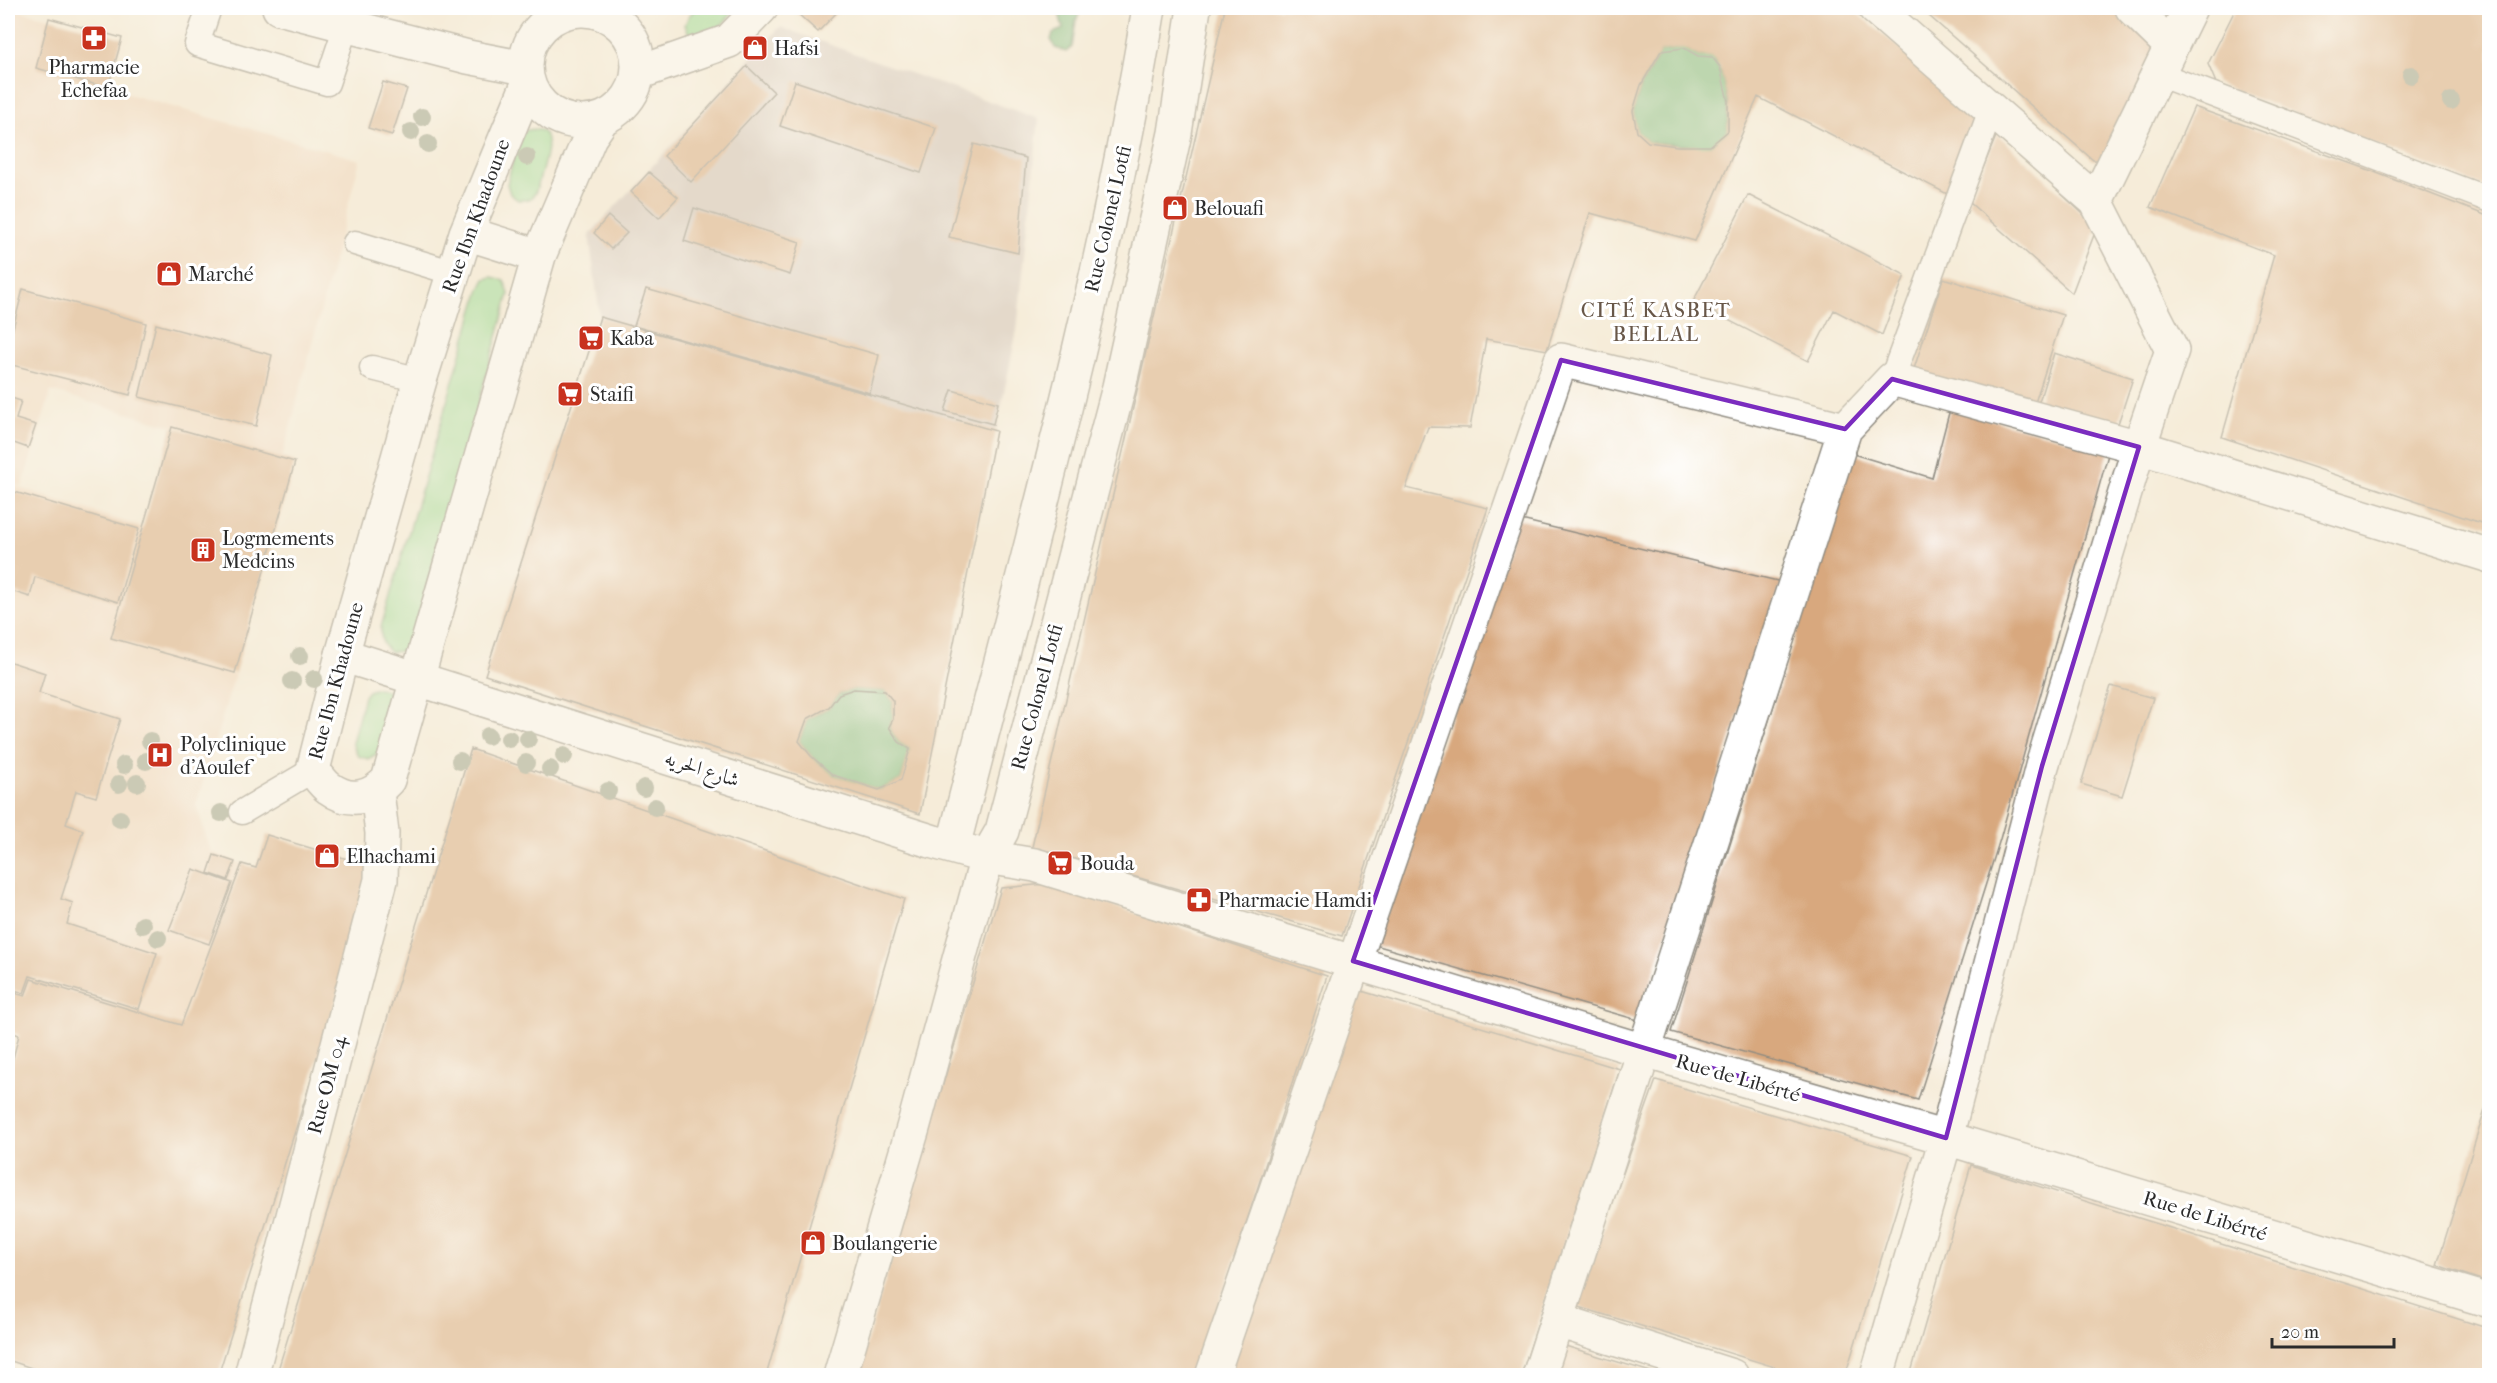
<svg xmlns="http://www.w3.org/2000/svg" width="2497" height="1383" font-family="'IM FELL French Canon',Amiri,serif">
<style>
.built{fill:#f0d5bc;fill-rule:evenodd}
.industrial{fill:#cec1b9;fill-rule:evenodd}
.green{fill:#96da92;stroke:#60825e;stroke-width:1.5}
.forest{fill:#78ba7c;stroke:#527254;stroke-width:1.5}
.building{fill:#d8a87e;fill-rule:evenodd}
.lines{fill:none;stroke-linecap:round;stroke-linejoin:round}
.service-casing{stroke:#908c82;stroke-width:27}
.minor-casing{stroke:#908c82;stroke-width:36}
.tertiary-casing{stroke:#908c82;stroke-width:36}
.path{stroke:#908c82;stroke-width:4;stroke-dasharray:4.5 4.5;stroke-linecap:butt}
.service{stroke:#fff;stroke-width:24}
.minor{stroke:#fff;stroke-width:33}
.tertiary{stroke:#fff;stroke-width:33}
.tree{fill:#989f8a}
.marked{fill:none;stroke:#7b2cbf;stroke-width:4.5;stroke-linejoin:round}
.labels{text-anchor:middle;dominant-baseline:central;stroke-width:6;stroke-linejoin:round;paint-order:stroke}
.poi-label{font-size:20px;fill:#2b2b2b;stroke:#fff;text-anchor:start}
.street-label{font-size:20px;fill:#2b2b2b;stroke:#fff}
.neighbourhood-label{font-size:21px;letter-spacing:1.5px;fill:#685748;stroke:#fff}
</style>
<rect width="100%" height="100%" fill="#fff"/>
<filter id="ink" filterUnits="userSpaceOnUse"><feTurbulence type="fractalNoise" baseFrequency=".0167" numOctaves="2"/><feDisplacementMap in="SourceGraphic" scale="12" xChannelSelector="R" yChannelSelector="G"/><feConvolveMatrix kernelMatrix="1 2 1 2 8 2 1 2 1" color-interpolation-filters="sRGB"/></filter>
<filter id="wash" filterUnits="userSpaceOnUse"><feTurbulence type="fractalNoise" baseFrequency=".008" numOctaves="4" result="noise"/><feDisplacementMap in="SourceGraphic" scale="24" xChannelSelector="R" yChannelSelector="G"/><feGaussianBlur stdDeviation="1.35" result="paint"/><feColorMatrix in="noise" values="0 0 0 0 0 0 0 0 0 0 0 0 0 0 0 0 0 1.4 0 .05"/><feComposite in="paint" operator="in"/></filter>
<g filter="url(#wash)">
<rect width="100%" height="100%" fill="#f6ecd9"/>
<!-- built -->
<path class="built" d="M8,8l41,10 -13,50 324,92 -78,298 -231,-67 -29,96 -14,-5 1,-41 19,6 8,-22 -20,-6 5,-18 -13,-4v-33l121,31 17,-72 -123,-33 -15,58v-183l7,-30 -7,-2zM156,324l116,31 -16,71 -116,-28z
M8,484l134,43 -31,111 124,36 -39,131 15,47 30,12 -60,160 -150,-46 -6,18 -17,-5v-3l16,5 6,-17 109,33 18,-56 -90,-29 6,-21 -12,-4 22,-69 -17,-6 10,-33 20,5 24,-77 -81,-26 6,-20 -37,-12v-71l22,7 5,-20 83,25 21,-73 -131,-39zM214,855l20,7 -5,18 -21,-8zM193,869l38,14 -22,61 -39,-15z"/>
<!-- industrial -->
<path class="industrial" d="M780,27l259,92 -22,211 -21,101 -396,-114 -11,-82zM747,66l27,26 -83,90 -27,-27zM796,82l140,46 -15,45 -141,-47zM974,144l52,14 -8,94 -68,-16zM649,172l29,25 -19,21 -28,-26zM694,208l106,34 -10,32 -106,-33zM608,217l18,16 -15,16 -17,-16zM645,289l234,66 -9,38 -235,-68zM952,390l46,13 -6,21 -47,-14z"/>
<!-- green -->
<path class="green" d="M696,8h41l-27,30h-19l-6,-13 4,-9z
M527,130c30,-6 19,24 15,41 -3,7 -4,21 -10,26 -4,4 -10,3 -14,3l-8,-6 -3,-10 12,-47z
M492,277l12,3 5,14 -95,339 -9,18 -15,1c-9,-8 -9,-14 -9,-25l99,-338 5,-10z
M377,688c10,1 16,6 17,16l-14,48 -12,7 -10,-3 -6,-13 12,-47 4,-5z"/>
<!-- forest -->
<path class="forest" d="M1058,8h24l-6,13 -4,26 -6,5 -11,-4 -4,-8 2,-7 10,-4z
M1684,48l14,8 14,1c16,21 16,48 16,74l-18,15 -8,1 -54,-5 -11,-10 -4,-21 8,-26 20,-34z
M854,689l31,2 8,10v18l-4,8 10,15 11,7 -9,31 -22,10 -46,-15 -22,-19 -12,-15 8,-22 22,-12 10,-13z"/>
<g id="blocks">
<!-- building -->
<path class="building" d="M800,8h41l-23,24 -22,-20z
M1225,8h625l129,104 -28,84 -193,-99 -63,144 -105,-28 -43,137 -61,-11 -16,89 -42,-1 -22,61 82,20 -146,428 -310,-89zM1684,48l14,8 14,1 8,10 8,34v30l-18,15h-33l-29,-4 -11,-10 -4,-21 8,-26 20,-34z
M1920,8h197l42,41 -51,111h-15z
M2236,8h254v181l-274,-106 -8,-19z
M49,18l73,20 -14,50 -72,-20z
M747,66l27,26 -83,90 -27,-26z
M795,81l141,47 -15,45 -141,-47z
M383,82l24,7 -15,46 -24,-7z
M2194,107l170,61 126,49v309l-268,-89 52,-182 -124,-48z
M8,133l7,2 -7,27z
M1997,134l100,93 -25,66 -103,-91z
M974,144l52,14 -8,95 -69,-16z
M649,172l29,25 -19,21 -28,-26z
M1748,195l157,80 -23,60 -48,-25 -26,51 -115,-59z
M694,208l106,34 -10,33 -106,-34z
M608,216l19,17 -16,16 -17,-16z
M1943,278l120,37 -30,94 -120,-37z
M23,289l123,34 -16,72 -122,-31v-16z
M646,289l233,66 -9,38 -236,-67z
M600,317l396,114 -76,383 -435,-139zM854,689l31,2 8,10v18l-4,8 10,15 11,7 -9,31 -22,10 -46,-15 -22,-19 -12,-15 8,-22 22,-12 10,-13z
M156,324l116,31 -16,71 -117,-29z
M2054,353l79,25 -18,55 -78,-25z
M952,390l46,13 -5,21 -48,-13z
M8,397l13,4 -5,18 20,6 -8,23 -20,-7z
M1950,409l159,42 -109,388 -82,261 -247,-68 182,-578 79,24z
M172,427l123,35 -60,211 -124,-35z
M8,490l131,39 -21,73 -83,-25 -5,20 -22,-7z
M1517,519l265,63 -144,438 -263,-75z
M8,661l37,12 -6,20 81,26 -24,78 -20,-6 -10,33 17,6 -22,69 12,4 -6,21 90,29 -18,56 -109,-33 -6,17 -16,-5z
M2111,686l42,12 -31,98 -41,-12z
M471,749l433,150 -138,477h-490z
M267,835l104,31 -31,122 -122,388h-163l-47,-16v-282l11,-43 -11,-4v-40l17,5 6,-17 150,46 61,-161 14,4z
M214,855l21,7 -7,18 -20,-7z
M193,869l39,14 -23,61 -40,-14z
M1047,884l280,92 -131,400h-339l144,-488z
M1355,989l265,80 -99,307h-296z
M1656,1080l257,76 -68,220h-41l-228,-70z
M2489,1097h1v186l-53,-18z
M1971,1165l519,164v47h-580z
M1562,1345l99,30v1h-108z"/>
</g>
</g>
<g filter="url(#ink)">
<use href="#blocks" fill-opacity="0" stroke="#908c82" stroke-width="1.5"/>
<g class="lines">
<!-- service casing -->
<g class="service-casing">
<path id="service" d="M209,8l-12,36 130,39 19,-57
M2158,74l332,126
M355,243l99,30
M372,368l48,12
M1892,379l99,-269
M242,812l71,-42"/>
</g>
<!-- minor casing -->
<g class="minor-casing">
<path id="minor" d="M1875,8l221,193
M2132,8l39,38
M342,655l592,187 53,15 48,8 609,186 302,87 544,163
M953,847c71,-278 149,-556 196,-839
M1558,1321l174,55
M251,1376l130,-496 1,-47 -5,-41
M840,1376l73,-248 74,-271 15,-26 117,-444 56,-254 19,-125
M1212,1376l349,-1016 284,69
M1539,1376l306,-947 47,-50 247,68 33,-97 -76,-149 94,-193
M1877,1376l69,-238 96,-372 97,-319 351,109"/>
</g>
<!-- tertiary casing -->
<g class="tertiary-casing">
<path id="tertiary" d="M279,8l189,49 57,11
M526 66a56 56 0 1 1 112 0a56 56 0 1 1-112 0Z
M638,73l91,-32 32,-33
M528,84l-62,149 -46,147 -78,275 -29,115c5,6 10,14 16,18 22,16 42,10 59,-8l151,-524 51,-119 13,-19
M466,233l73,23"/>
</g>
<!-- path -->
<path class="path" d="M8,1046l2,-8"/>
<!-- service -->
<use href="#service" class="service"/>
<!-- minor -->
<use href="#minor" class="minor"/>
<!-- tertiary -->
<use href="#tertiary" class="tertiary"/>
</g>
<!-- trees -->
<g class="tree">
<circle cx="2411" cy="75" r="9"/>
<circle cx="2451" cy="101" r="9"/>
<circle cx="422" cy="117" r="9"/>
<circle cx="411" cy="132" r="9"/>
<circle cx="428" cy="144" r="9"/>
<circle cx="527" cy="157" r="9"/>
<circle cx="300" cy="656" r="9"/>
<circle cx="314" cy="679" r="9"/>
<circle cx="292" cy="681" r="9"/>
<circle cx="488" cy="736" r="9"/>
<circle cx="509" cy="739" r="9"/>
<circle cx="528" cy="739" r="9"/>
<circle cx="150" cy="741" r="9"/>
<circle cx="564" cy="756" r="9"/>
<circle cx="146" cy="761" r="9"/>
<circle cx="460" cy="761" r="9"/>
<circle cx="526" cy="763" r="9"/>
<circle cx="124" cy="765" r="9"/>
<circle cx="550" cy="769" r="9"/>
<circle cx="137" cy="783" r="9"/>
<circle cx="119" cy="784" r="9"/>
<circle cx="644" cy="788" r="9"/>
<circle cx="608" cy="791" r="9"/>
<circle cx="655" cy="807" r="9"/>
<circle cx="221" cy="813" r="9"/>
<circle cx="120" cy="819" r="9"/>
<circle cx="143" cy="925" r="9"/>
<circle cx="158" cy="938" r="9"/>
</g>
</g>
<!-- marked area -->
<path d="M0 0H2497V1383H0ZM1561,360l284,69 47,-50 247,68 -97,319 -96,372 -593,-177z" fill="#f6ecd9" fill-opacity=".55" fill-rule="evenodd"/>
<path class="marked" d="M1561,360l284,69 47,-50 247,68 -97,319 -96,372 -593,-177z"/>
<!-- icons -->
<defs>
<g id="pharmacy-square" transform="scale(1.35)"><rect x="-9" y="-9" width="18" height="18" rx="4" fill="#c8321e" stroke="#fff"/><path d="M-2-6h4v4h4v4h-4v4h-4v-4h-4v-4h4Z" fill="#fff"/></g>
<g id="shop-square" transform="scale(1.35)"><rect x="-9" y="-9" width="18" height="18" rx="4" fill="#c8321e" stroke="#fff"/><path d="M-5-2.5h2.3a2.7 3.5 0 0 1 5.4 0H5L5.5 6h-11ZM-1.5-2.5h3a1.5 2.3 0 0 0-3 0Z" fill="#fff"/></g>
<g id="supermarket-square" transform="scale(1.35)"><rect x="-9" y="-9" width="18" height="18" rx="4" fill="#c8321e" stroke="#fff"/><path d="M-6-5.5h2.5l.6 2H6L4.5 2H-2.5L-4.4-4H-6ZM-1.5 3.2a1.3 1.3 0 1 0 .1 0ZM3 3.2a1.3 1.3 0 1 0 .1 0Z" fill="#fff"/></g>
<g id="building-square" transform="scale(1.35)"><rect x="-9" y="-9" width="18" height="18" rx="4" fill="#c8321e" stroke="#fff"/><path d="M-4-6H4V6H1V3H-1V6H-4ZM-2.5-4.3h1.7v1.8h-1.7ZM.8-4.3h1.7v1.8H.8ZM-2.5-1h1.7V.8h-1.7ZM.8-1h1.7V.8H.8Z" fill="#fff"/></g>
<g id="hospital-square" transform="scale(1.35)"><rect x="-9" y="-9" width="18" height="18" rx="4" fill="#c8321e" stroke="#fff"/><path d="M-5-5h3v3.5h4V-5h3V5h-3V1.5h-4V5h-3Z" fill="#fff"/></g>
</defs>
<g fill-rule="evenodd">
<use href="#pharmacy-square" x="94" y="38"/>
<use href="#shop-square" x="755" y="48"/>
<use href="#shop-square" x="1175" y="208"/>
<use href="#shop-square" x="169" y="274"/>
<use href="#supermarket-square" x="591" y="338"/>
<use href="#supermarket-square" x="570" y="394"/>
<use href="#building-square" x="203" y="550"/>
<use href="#hospital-square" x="160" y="755"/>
<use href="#shop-square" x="327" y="856"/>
<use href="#supermarket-square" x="1060" y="863"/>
<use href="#pharmacy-square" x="1199" y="900"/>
<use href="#shop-square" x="813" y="1243"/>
</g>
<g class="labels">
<!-- poi labels -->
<g class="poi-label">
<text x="774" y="48">Hafsi</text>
<text x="94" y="67" text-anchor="middle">Pharmacie<tspan x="94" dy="23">Echefaa</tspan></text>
<text x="1194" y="208">Belouafi</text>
<text x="188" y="274">Marché</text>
<text x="610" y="338">Kaba</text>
<text x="590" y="394">Staifi</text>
<text x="222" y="538">Logmements<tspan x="222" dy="23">Medcins</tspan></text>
<text x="180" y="744">Polyclinique<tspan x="180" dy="23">d'Aoulef</tspan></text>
<text x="346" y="856">Elhachami</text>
<text x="1080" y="863">Bouda</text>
<text x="1218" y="900">Pharmacie Hamdi</text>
<text x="832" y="1243">Boulangerie</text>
</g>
<!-- street labels -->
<g class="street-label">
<text transform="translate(476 216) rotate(-70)">Rue Ibn Khadoune</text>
<text transform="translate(1108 219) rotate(-77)">Rue Colonel Lotfi</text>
<text transform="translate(336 681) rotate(-75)">Rue Ibn Khadoune</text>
<text transform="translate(1037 697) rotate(-75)">Rue Colonel Lotfi</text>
<text transform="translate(702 769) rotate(18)">شارع الحريه</text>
<text transform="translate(1738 1078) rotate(16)">Rue de Libérté</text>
<text transform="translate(327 1085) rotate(-75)">Rue OM 04</text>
<text transform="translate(2205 1216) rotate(17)">Rue de Libérté</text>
</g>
<!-- neighbourhood labels -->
<g class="neighbourhood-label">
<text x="1656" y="310">CITÉ KASBET<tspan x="1656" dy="24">BELLAL</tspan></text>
</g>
</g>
<!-- margin -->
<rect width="2497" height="1383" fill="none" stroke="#fff" stroke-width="30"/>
<!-- scale -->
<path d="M2272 1338v9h122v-9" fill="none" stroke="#2b2b2b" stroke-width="3"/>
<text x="2281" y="1338" font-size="18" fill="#2b2b2b" stroke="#ffffff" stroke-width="4.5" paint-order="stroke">20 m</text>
</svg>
